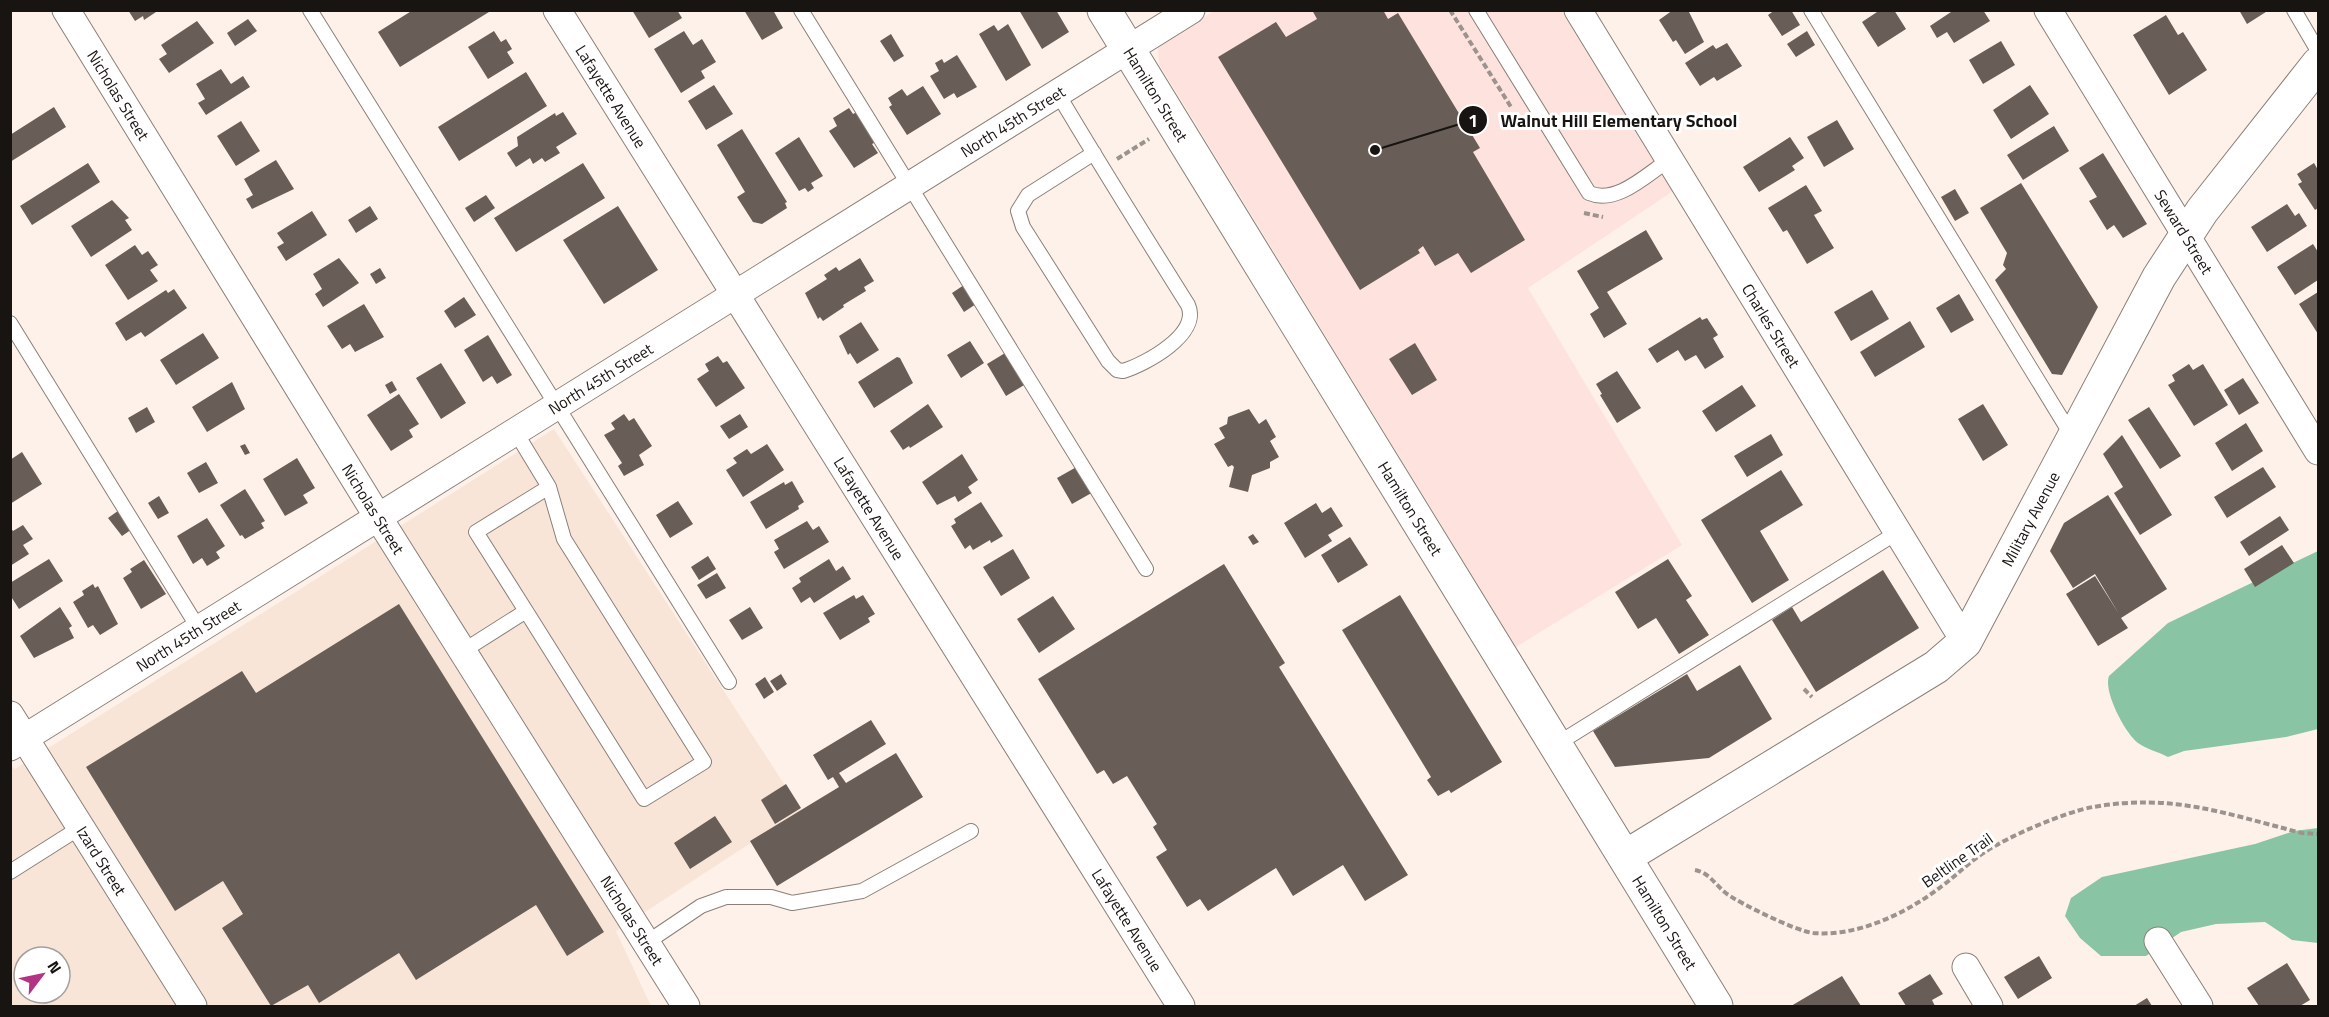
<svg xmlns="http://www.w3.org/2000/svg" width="2329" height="1017" font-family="'Titillium Web',sans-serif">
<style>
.built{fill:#f8e5d8;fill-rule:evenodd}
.education{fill:#fde2de}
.forest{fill:#89c4a4}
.building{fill:#685e57}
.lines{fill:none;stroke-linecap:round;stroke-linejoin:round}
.lane-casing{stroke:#8a8079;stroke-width:16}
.street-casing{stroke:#8a8079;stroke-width:29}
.secondary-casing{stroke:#8a8079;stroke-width:35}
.path{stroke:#9c938e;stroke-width:4;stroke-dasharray:6 3;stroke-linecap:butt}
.lane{stroke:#fff;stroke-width:14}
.street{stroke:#fff;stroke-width:27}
.secondary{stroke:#fff;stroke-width:33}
.labels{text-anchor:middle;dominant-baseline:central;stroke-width:6;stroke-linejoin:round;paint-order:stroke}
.street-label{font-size:16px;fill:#181411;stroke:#fff}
.leader{fill:none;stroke:#181411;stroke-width:2}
.callout-dot{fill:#181411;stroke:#fff;stroke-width:2}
.mark-label{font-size:18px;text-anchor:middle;font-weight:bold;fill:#fff}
.callout-label{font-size:18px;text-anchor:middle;font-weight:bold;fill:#181411;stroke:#fff;stroke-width:6;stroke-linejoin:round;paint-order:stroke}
</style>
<rect width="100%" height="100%" fill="#fdf1e9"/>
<!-- built -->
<path class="built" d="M554,429l247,381 -185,121 35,75h-640l-1,-242 5,5zM24,957h36v36h-36z"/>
<!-- education -->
<path class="education" d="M1214,11h348l111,180 -145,97 154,257 -166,102 -357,-583 -1,-15 5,-7z"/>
<!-- forest -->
<path class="forest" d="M2318,551v178l-32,8 -102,14 -16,6c-9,-5 -22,-8 -30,-14 -13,-10 -35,-52 -29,-67l59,-53z
M2318,828v115l-26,-3 -27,-18 -49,2 -35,8 -35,24h-45l-21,-18 -15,-22 6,-18 31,-21 153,-33 39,-13z"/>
<!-- building -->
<path class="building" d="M128,10h31l-15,10 -1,-4 -8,5z
M413,10h75l1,2 -89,55 -22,-35z
M632,10h45l5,8 -33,20z
M744,10h29l10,18 -21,12z
M1019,10h37l13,22 -27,17z
M1312,10h71l5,9 10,-6 82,135 -7,4 52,88 -54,33 -13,-20 -23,13 -12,-20 -5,4 2,3 -60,37 -142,-233 58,-35 10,15 31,-18z
M1673,10h15l16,32 -19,12 -9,-14 -3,2 -14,-22z
M1775,10h16l9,15 -18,11 -14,-21z
M1880,10h14l12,19 -28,18 -16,-25z
M1954,10h29l7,11 -36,22 -7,-11 -10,6 -7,-12z
M2239,10h30l-22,14z
M2166,15l12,20 5,-3 24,38 -38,25 -36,-60z
M248,19l9,12 -22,15 -8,-13z
M197,21l17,22 -45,30 -10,-14 8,-5 -6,-9z
M1008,24l23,41 -25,16 -27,-47 15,-9 4,6z
M494,31l7,11 5,-3 6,10 -5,3 7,11 -26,16 -20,-32z
M684,31l9,14 9,-6 14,23 -15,9 4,7 -24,15 -27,-44z
M1807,31l8,14 -19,12 -9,-13z
M891,34l13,22 -10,6 -14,-21z
M2001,41l14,24 -32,19 -14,-24z
M1727,43l15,23 -25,15 -3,-4 -14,9 -15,-23 28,-18 3,4z
M957,55l20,32 -20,11 -3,-5 -10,6 -14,-23 9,-5 -4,-8 7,-4 2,4z
M221,69l10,15 12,-8 7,11 -44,28 -8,-12 7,-4 -9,-15z
M526,72l21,34 -88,55 -21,-34z
M714,85l19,29 -27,16 -18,-29z
M2030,85l19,29 -38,25 -18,-29z
M923,86l18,28 -34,21 -18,-28 3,-2 -4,-7 14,-9 5,7z
M54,107l12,20 -56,35v-27z
M849,108l4,6 4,-2 19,30 -4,2 6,9 -24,15 -25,-37 8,-5 -4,-8z
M563,112l14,22 -21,13 4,6 -15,9 -3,-4 -9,6 -3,-6 -14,9 -9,-14 11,-7 -1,-9 38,-24 1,3z
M1837,120l17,29 -30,18 -17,-30z
M241,121l19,30 -24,15 -19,-30z
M2054,126l15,25 -46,29 -16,-25z
M742,129l45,73 -2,1 2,5 -25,16 -9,-2 -16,-25 8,-5 -28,-47z
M799,137l24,39 -12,7 3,5 -6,4 -3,-4 -6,3 -24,-38z
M1790,137l14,21 -12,8 3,4 -36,22 -16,-25z
M2103,153l44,71 -24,14 -9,-13 -7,5 -18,-29 8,-4 -18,-29z
M276,160l18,29 -42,20 -6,-10 7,-4 -9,-16z
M88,163l12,19 -68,43 -12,-19z
M583,163l22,35 -89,54 -22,-34z
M2314,163l4,7v38l-3,2 -17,-26 4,-2 -5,-8z
M2021,183l77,124 -36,68 -10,-1 -57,-94 11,-11 -3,-4 4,-12 -27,-45z
M1806,185l16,26 -8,4 20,33 -27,16 -20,-34 -4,2 -15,-24z
M1955,189l14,24 -14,8 -14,-24z
M486,195l9,13 -21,14 -9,-14z
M112,200l17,18 -4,2 7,10 -41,27 -20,-31z
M2287,204l8,12 4,-3 8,13 -40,26 -16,-25z
M370,206l8,13 -22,14 -8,-13z
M618,206l40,64 -54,34 -41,-64z
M312,211l15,24 -41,26 -9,-14 7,-4 -7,-10z
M1646,230l17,29 -56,33 20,32 -23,14 -14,-24 9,-6 -22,-37z
M2313,244l5,8v28l-23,15 -18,-28z
M135,245l7,10 6,-4 10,14 -8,5 8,11 -30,19 -23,-35z
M339,258l20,25 -36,24 -8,-13 7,-5 -9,-15z
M860,258l14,23 -10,6 2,4 -23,14 1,2 -21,14 -3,-4 -2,2 -13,-26 22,-14 -3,-4 12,-8 3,4z
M380,268l6,10 -10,6 -6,-10z
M964,285l12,19 -12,8 -12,-19z
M174,289l13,19 -42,29 -4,-5 -15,9 -11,-18 51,-33 2,3z
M1872,290l17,29 -38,22 -17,-29z
M2318,292v42l-19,-30z
M1959,294l15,26 -23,13 -15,-25z
M464,297l12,18 -21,13 -11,-17z
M364,304l20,33 -29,15 -5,-8 -8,5 -15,-23z
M1700,317l2,3 5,-2 11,17 -5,3 11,19 -19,12 -9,-14 -11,6 -7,-11 -21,13 -9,-14z
M1910,321l15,26 -50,30 -15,-25z
M861,322l18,28 -22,14 -7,-11 -2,2 -9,-19z
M203,333l16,25 -43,27 -16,-25z
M488,335l24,40 -15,9 -5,-8 -9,6 -19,-32z
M970,341l14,22 -23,15 -14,-23z
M1415,343l22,37 -25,15 -23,-36z
M1010,350l19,32 -23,14 -19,-32z
M718,356l5,7 4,-2 18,27 -29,19 -19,-28 12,-8 -4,-7z
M897,357l3,1 13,25 -39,25 -16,-26z
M441,363l25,40 -25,16 -25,-41z
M2189,364l4,6 10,-6 25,41 -34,21 -26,-41 7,-4 -3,-6z
M1617,371l24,37 -24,15 -17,-28 2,-1 -6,-10z
M2243,378l16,25 -20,12 -15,-25z
M392,381l5,9 -7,4 -5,-9z
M232,382l13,27 -38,23 -15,-25z
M1742,385l14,21 -40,26 -14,-21z
M399,394l20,30 -10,6 4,7 -22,14 -24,-36z
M928,404l15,23 -33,21 -1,-2 -6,4 -13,-19z
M1983,404l25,41 -25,16 -25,-42z
M147,407l8,15 -19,11 -8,-15z
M2149,407l32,49 -21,13 -32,-49z
M1249,409l10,15 7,-5 10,18 -6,4 9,16 -9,5v6l-18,7 -4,17 -19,-5 5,-20 -2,-2 -4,2 -14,-23 11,-6 -6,-10 8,-4 1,-7z
M624,414l5,7 5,-3 18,28 -13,9 5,10 -20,11 -6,-10 4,-3 -18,-28 11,-6 -4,-6z
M740,414l8,13 -19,12 -9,-13z
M2246,423l17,28 -31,20 -17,-28z
M1771,434l12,21 -36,22 -13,-21z
M2122,435l50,80 -32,20 -26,-42 9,-6 -20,-33z
M245,444l5,9 -5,2 -5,-9z
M767,444l17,26 -41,27 -17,-27 11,-7 -4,-5 14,-9 4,5z
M22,452l20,32 -32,20v-44z
M962,454l16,26 -10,7 4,6 -14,9 -3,-6 -18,9 -15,-23z
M297,458l18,30 -12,7 5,8 -23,13 -22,-37z
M206,462l12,21 -19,10 -12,-20z
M1080,465l15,26 -23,13 -15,-26z
M2263,467l13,20 -49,31 -13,-21z
M1781,470l22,35 -43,26 29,49 -37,23 -51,-83z
M792,481l12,21 -6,4 1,3 -33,20 -16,-27 34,-20 1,3z
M245,489l20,32 -4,2 3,5 -19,11 -3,-4 -2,1 -20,-31z
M2108,495l59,94 -46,29 7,10 -30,18 -32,-52 29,-18 24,38 -24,-40 -22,14 -23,-37 14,-28z
M159,496l10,17 -11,6 -10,-16z
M678,501l15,23 -23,14 -14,-23z
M981,502l22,34 -12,7 -1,-3 -17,10 -3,-5 -5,4 -14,-23 5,-3 -2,-4z
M1316,503l6,10 9,-6 12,19 -15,9 4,6 -27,17 -21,-35z
M122,508l13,19 -13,9 -14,-18z
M2280,516l9,14 -40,26 -9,-14z
M207,518l18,28 -9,6 4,6 -13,8 -5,-8 -9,6 -16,-28z
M807,521l6,9 6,-4 10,16 -45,27 -10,-17 5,-3 -5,-9z
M23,525l10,14 -10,6 6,9 -19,12v-39l3,4z
M1253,534l6,8 -6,3 -5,-8z
M1350,537l18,28 -30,18 -17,-28z
M2282,545l12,18 -39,24 -11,-18z
M1013,549l17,29 -29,18 -18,-29z
M708,556l8,13 -17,11 -8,-13z
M49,559l14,22 -44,28 -9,-14v-12z
M829,559l7,12 7,-5 8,13 -37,24 -4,-6 -9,6 -9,-15 9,-6 -2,-4z
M1668,559l24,37 -6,4 23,35 -30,19 -23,-36 -18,11 -23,-37z
M144,560l22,34 -25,15 -18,-31 9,-6 -2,-3z
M1224,564l61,99 -6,4 129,208 -43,26 -22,-36 -50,31 -17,-28 -68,43 -8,-12 -13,8 -31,-50 11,-7 -14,-23 4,-3 -30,-48 -14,8 -9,-14 -7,4 -59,-95z
M1883,570l36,58 -103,64 -44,-72 20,-13 9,15z
M717,573l9,15 -20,11 -9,-14z
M93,584l2,4 3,-2 20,38 -18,11 -7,-10 -5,3 -15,-26 11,-7 -2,-4z
M854,595l2,4 7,-4 12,19 -7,4 2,4 -30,18 -17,-27z
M1400,595l102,167 -51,31 -2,-3 -11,6 -11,-16 4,-3 -89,-147z
M1053,596l22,33 -36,24 -22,-34z
M399,604l205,328 -37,24 -31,-51 -120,75 -17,-27 -80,50 -11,-18 -37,21 -49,-78 21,-14 -20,-33 -48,30 -89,-144 156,-96 14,22z
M60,607l12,19 -3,2 5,10 -40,20 -14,-22z
M750,607l13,21 -21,12 -13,-20z
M1740,665l32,54 -63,39 -94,9 -22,-36 94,-57 10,17z
M781,674l6,10 -10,7 -7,-10z
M765,677l9,15 -10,7 -9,-15z
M871,720l15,24 -47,29 7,10 50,-30 27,44 -146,89 -27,-45 89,-54 -6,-10 -5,3 -15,-25z
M786,784l15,24 -26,16 -14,-24z
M715,816l17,26 -42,27 -16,-26z
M2039,956l13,22 -34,21 -14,-22z
M2287,963l23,37 -10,6h-41l-12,-18z
M1930,974l13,20 -11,6 3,6h-29l-8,-13z
M1842,976l19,30h-70z
M2147,998l5,8h-18z"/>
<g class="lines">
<!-- lane casing -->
<g class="lane-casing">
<path id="lane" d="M310,10l419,672
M801,10l345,559
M1476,10l113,183c28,12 58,-19 80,-33
M1811,10l261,426
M2294,10l24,41
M1058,94c42,71 86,141 130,211 13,29 -42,59 -65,66l-6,-1 -9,-9 -85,-134 -5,-16 10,-16 66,-42
M10,323l189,306
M526,611l118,188 60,-37 -140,-223 -15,-52
M463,651l63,-40 -50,-79 73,-45 -34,-56
M1557,744l341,-212
M10,872l71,-45
M646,943l55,-37 25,-9h45l21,6 70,-12 109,-60"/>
</g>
<!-- street casing -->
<g class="street-casing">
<g id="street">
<path id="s1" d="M66,10l312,507 308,489"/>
<path id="s2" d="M557,10l624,996"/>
<path id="s3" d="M1578,10l387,632"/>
<path id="s4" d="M2048,10l270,441"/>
<path id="s5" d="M10,715l183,291"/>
<path id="s6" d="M10,747l1181,-737"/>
<path d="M2158,941l41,65"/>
<path d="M1966,967l23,39"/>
</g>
</g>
<!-- secondary casing -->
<g class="secondary-casing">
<g id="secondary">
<path id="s7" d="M1104,10l612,996"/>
<path id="s8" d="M1625,857l311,-190 29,-25 194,-365 43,-66 116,-147"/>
</g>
</g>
<!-- path -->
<path class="path" d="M1450,10l61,97
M1117,159l32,-20
M1584,213l19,4
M1804,689l8,8
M1695,870c15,3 20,15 32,24 14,10 69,37 86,39 45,4 94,-20 129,-47 15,-11 27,-24 43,-34 24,-16 80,-40 108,-45 81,-14 133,7 209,26l16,1"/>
<!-- lane -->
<use href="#lane" class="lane"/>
<!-- street -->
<use href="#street" class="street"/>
<!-- secondary -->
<use href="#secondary" class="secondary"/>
</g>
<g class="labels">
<!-- street labels -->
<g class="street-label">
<text stroke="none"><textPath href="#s7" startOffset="99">Hamilton Street</textPath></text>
<text stroke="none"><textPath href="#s1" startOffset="100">Nicholas Street</textPath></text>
<text stroke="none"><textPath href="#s2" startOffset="102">Lafayette Avenue</textPath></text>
<text stroke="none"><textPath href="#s6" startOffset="1182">North 45th Street</textPath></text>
<text stroke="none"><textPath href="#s4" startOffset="260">Seward Street</textPath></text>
<text stroke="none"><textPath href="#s3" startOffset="370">Charles Street</textPath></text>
<text stroke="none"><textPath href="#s6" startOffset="696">North 45th Street</textPath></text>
<text stroke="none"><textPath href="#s7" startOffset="585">Hamilton Street</textPath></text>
<text stroke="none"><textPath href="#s1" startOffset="586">Nicholas Street</textPath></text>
<text stroke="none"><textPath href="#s2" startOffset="588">Lafayette Avenue</textPath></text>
<text stroke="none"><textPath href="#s8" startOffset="542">Military Avenue</textPath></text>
<text stroke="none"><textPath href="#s6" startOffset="210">North 45th Street</textPath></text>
<text transform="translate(1957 860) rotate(-35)">Beltline Trail</text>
<text stroke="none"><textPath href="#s5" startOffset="172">Izard Street</textPath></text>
<text stroke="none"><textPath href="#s2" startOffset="1074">Lafayette Avenue</textPath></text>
<text stroke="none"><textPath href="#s1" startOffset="1072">Nicholas Street</textPath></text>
<text stroke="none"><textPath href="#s7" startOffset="1071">Hamilton Street</textPath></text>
</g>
</g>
<!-- callouts -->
<path class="leader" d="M1375 150L1473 120"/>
<g class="callout-dot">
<circle cx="1375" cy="150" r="6"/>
<circle cx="1473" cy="120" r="15"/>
</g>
<g class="mark-label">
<text x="1473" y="127">1</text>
</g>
<g class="callout-label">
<text x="1619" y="127">Walnut Hill Elementary School</text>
</g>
<!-- border -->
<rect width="2329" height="1017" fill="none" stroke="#181411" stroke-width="24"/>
<!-- north arrow -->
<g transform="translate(42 975) rotate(58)"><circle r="28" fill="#ffffff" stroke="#a3a1a0" stroke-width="1.5"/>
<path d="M0-4.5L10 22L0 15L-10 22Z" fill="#b23482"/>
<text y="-9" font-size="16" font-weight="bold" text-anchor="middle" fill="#181411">N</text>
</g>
</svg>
